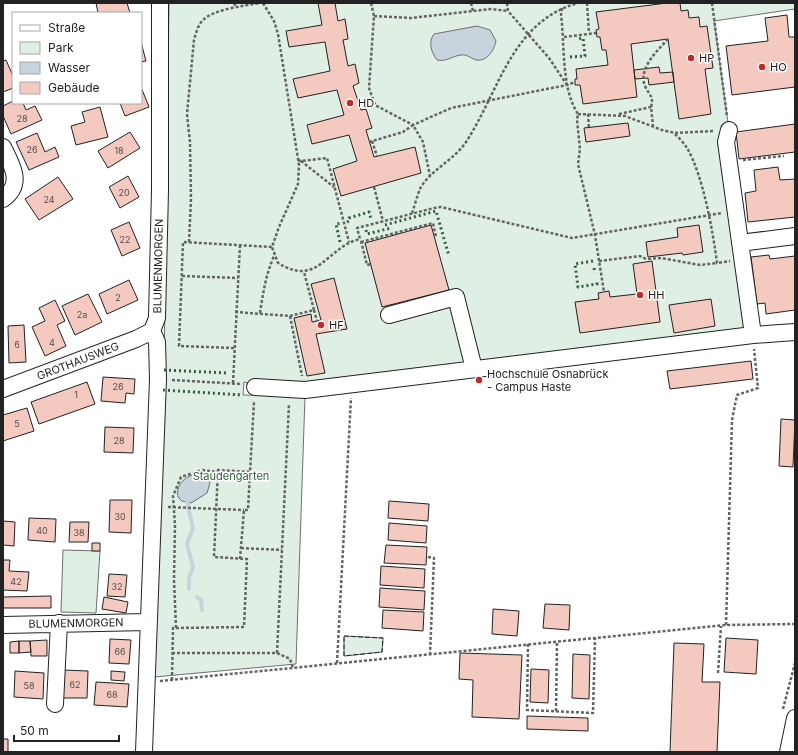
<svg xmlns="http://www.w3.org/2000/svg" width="798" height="755" font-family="Inter,sans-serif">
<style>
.green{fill:#e0efe3;stroke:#6f6f6f}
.water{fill:#c7d3dd;stroke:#6f6f6f}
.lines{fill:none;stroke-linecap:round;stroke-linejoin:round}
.stream{stroke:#c7d3dd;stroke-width:4}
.building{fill:#f3c9c0;stroke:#222}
.minor-casing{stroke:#222;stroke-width:18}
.path{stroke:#646464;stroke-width:2.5;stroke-dasharray:3 2;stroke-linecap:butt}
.minor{stroke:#fff;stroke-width:16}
.hedge{stroke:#2f5e38;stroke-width:3;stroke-dasharray:2 3;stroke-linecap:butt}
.fence{stroke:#222;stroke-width:1;stroke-dasharray:5 2;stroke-linecap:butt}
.poi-dot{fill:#c62828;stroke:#fff;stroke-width:1.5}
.labels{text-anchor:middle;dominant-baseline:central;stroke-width:3;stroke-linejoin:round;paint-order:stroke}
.number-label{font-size:9px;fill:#564c4a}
.poi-label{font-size:11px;fill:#222;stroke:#fff;text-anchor:start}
.street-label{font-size:11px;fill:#222;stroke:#fff}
.park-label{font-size:11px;fill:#2f5e38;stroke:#fff}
</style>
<rect width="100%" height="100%" fill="#fff"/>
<!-- green -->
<path class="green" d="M169,3h626v6l-81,12 15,109 23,203 -444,54 -52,-2 -12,-3 -1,13 62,1 -9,268 -142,13 10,-307z
M63,550l37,1 -4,62 -35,-1z
M344,636l39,2 -1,14 -38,4z"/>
<!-- water -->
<path class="water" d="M477,26l13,4 6,11c-2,9 -9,21 -20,19 -6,-2 -9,-6 -15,-5 -9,1 -14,7 -24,5 -6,-8 -9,-18 -3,-26z
M201,473l4,1 5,9 -3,10 -16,10 -9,-2 -4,-4c-3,-14 10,-23 23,-24z"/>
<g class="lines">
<!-- stream -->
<path class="stream" d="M187,502l6,26 -6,16 6,23 -4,11v11
M197,597l4,3 1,10"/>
</g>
<!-- building -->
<path class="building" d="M96,3h31l3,10h-32z
M318,3h17l3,18 7,-2 3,20 -5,1 5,26 7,-2 4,19 -6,3 8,24 5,-1 6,19 -6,2 8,27 41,-10 6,26 -80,23 -8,-27 24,-8 -8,-26 -37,9 -5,-19 37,-10 -7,-25 -39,8 -5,-19 37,-8 -5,-29 -36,5 -3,-16 36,-6z
M667,3h13l1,8 7,-1 1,8 10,-1 1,10 7,-1 6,42 -8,1 6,45 -32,5 -11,-80 -37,5 6,53 -54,7 -3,-19h-5v-6h2l-1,-10 32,-4 -2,-15h-4l-2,-13h-3l-1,-7 3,-1 -3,-17z
M787,15l2,22h6v50l-63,8 -6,-49 42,-5 -3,-23z
M141,42l5,19 -5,1z
M6,60l7,16v12l-10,4v-31z
M659,67l1,6 13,-1 1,10 -25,3 -1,-7 -13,1 -1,-9z
M141,87l8,20 -24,9 -5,-13h21z
M13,101v2h10l3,7 9,-4 7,14 -31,14 -8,-18v-10z
M100,107l8,30 -32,8 -5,-19 14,-4 -3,-10z
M628,123l2,13 -44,6 -2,-14z
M795,124v28l-56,7 -3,-27z
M130,132l10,16 -32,20 -10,-17z
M37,133l8,19 10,-5 4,10 -30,13 -13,-28z
M778,167l2,13 15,-1v38l-47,5 -3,-29 11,-2 -2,-21z
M128,176l11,21 -19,11 -11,-21z
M58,177l15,22 -34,21 -14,-21z
M129,222l11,26 -18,8 -11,-26z
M431,225l18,65 -67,17 -17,-64z
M699,225l4,27 -20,3 -1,-2 -34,4 -2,-15 32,-5 -1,-9z
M769,255l1,4 25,-3v54l-29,4 -1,-11 -8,1 -6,-47z
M652,261l8,61 -80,11 -5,-31 24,-3 -1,-6 11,-2 1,6 27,-3 -4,-30z
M334,278l13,51 -31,5 9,39 -18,3 -13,-58 17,-4 1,8 9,-2 -10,-36z
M129,280l9,20 -31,14 -8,-20z
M88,294l14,28 -27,13 -13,-29z
M711,299l4,27 -41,7 -5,-28z
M55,300l10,21 -8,4 9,21 -21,10 -13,-29 13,-6 -6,-13z
M24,325l2,37 -17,1 -1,-37z
M751,361l2,18 -83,10 -3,-18z
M103,377l32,2 -1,15 -8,-1 -1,10 -24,-2z
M87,382l8,22 -56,20 -8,-22z
M27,408l7,23 -31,10v-26z
M781,419l14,1 -2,47 -14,-1z
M105,427l29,1 -1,25 -29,-1z
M110,500h22l-1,33 -22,-1z
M389,501l40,3 -1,17 -40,-3z
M29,518l27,1 -1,23 -27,-2z
M3,521l12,1 -1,24 -11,-1z
M70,522h19l-1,20h-19z
M389,523l38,3 -1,17 -38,-3z
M92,543h8v8h-8z
M386,545l41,2 -1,18 -42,-2z
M3,560h7l-1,11 20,1 -2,19 -24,-1z
M381,566l44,3 -1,19 -44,-3z
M109,574l18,1 -2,22 -18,-1z
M380,588l45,3 -1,19 -45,-3z
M51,596v12h-48v-11z
M104,597l24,5 -2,11 -24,-4z
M545,604l25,1 -1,25 -26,-2z
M493,609l26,2 -2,25 -25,-2z
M383,610l41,2 -1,19 -41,-3z
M726,638l32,2 -2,34 -32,-2z
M110,639l21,1 -2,24 -20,-1z
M47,640v16h-16l-1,-15z
M19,641v12h-9v-11z
M19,641h11l1,11 -12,1z
M674,643l30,1 -2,38h18l-3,70h-47z
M460,653l62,2 -3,64 -47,-2 1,-37 -14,-1z
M573,654l17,1 -1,44 -17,-1z
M531,669l18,1 -1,33 -18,-1z
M63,670l25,1 -1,27h-25z
M15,671l29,2 -1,26 -29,-2z
M111,671l14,1 -1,9 -13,-1z
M96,682l33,2 -2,23 -33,-2z
M527,716l61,2v13l-61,-2z
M3,739h5v13h-5z"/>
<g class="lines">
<!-- minor casing -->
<g class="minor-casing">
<path id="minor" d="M729,130l-3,12 27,193
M3,147c9,18 21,37 0,52
M740,243l55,-7
M389,315l67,-18 18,72
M255,387l50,3 448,-55 42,-3
M3,389l133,-50 16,-8
M3,625l145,-3
M55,704l4,-81
M144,752l14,-373 -1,-37 -5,-11 5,-13 3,-128v-187
M788,752l7,-34"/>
</g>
<!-- path -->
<path class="path" d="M234,3l2,4
M263,3l11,18 4,13 21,131 -1,19 -19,43 -7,20 6,16c41,25 48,-16 82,-24l-3,-11 77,-20 7,-1 131,31 150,-25
M371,3l3,13 -5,72 6,17 38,20 38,-17 116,-23 8,-3
M471,3l2,8
M507,3l1,8 41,47 18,27
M587,3l2,30
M712,3l15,113
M562,8l-1,7c4,31 0,73 17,99l-1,6 3,29 -2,15 17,71 9,57
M374,16l37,2 80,-9 17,2
M564,37l32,-4
M651,107c3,-10 -1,-11 -5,-19 -10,-18 12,-38 22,-49
M578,114l47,2 37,14 13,3 40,-2
M588,114l1,14
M619,114l32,-7 2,19
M675,134c4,4 9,9 12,14 16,27 26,84 30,115l13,-2
M372,141l5,15
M369,142l34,-10 10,-7 10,17 7,34
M298,160l3,1 26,-3 22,84
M743,160l41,-4
M301,161l33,26
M374,187l9,34
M412,213c3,-8 5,-18 9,-26 11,-18 33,-27 45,-45 34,-52 45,-120 112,-139
M361,241l6,24 4,-1
M189,242l2,-43 -1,-57 -3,-28 7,-74c2,-7 4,-15 9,-20 11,-11 41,-14 56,-17
M361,242l72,-19 3,14 -1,1
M599,261l41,-5 6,3 15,-1 39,7 17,-2
M182,276l56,2
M314,310l3,11
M235,312l55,4 24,-6 -10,-38
M260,313c3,-20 6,-39 14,-57
M290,316l12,60
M234,348l-55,-2 4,-104 89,5
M172,380l69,4
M233,383l7,-138
M168,507l76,3
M241,548l41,2
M428,557l6,1 -4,96
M240,559l4,-49h4l2,-38
M726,625l6,-205 5,-25 21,-7 -4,-39
M176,628l-2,-48 1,-55 -2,-29 8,-19 21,-7 16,2
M528,644l-1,66 66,3 2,-75
M172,653h105l13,6 3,9
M277,653l12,-249
M337,663l14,-265
M718,673l3,-47
M172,680l1,-52 71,-1 3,-68 -33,-2 4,-87 32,2 4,-70
M160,681l566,-56 69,-1
M783,709l12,-46
M556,711l1,-69"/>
<!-- minor -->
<use href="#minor" class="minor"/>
<!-- hedge -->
<path class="hedge" d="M570,57l15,-1 -2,-18 -5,1
M347,222l2,-1v-3l20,-6 2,7
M385,225l51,-14 13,45
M366,230l1,4 24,-6
M340,242l-4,-18 6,-1
M593,261l-18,3 3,23 19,-3 -1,-4
M594,268l1,5
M164,370l64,3
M163,390l79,5"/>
<!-- fence -->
<path class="fence" d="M344,636l39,2 -1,14 -38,4z"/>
</g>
<!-- markers -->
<g class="poi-dot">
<circle cx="691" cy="58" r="4"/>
<circle cx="762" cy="67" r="4"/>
<circle cx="350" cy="103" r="4"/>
<circle cx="640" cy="295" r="4"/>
<circle cx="321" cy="325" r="4"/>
<circle cx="479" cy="380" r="4"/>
</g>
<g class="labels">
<!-- number labels -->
<g class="number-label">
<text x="22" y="118">28</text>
<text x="32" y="149">26</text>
<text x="119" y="150">18</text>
<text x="124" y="192">20</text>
<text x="49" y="199">24</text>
<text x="125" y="239">22</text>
<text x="118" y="297">2</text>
<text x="82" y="314">2a</text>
<text x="52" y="342">4</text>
<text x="17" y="344">6</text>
<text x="118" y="386">26</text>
<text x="76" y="394">1</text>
<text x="17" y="423">5</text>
<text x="119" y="440">28</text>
<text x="120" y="516">30</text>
<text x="42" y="530">40</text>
<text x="79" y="532">38</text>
<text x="16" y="581">42</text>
<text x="117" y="586">32</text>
<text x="120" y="651">66</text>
<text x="75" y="684">62</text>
<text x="29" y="685">58</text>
<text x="112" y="694">68</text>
</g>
<!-- poi labels -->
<g class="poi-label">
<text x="699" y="58">HP</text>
<text x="770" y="67">HO</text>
<text x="358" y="103">HD</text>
<text x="648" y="295">HH</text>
<text x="329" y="325">HF</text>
<text x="487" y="374">Hochschule Osnabrück<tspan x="487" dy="13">- Campus Haste</tspan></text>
</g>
<!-- street labels -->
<g class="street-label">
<text transform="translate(158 266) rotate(-89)">BLUMENMORGEN</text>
<text transform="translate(78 361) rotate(-21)">GROTHAUSWEG</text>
<text transform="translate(76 623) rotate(-1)">BLUMENMORGEN</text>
</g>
<!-- park labels -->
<g class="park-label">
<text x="231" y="476">Staudengarten</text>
</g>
</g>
<!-- border -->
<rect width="798" height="755" fill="none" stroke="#222222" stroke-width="8"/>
<!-- legend -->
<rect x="12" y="12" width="130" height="92" fill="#ffffff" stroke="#a7a7a7"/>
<rect x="20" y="25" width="20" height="6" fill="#ffffff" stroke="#a7a7a7"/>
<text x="48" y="32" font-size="12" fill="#222222">Straße</text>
<rect x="20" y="42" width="20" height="12" fill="#e0efe3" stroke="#a7a7a7"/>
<text x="48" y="52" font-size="12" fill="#222222">Park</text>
<rect x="20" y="62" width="20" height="12" fill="#c7d3dd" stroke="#a7a7a7"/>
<text x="48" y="72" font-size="12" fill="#222222">Wasser</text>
<rect x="20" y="82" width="20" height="12" fill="#f3c9c0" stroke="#a7a7a7"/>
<text x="48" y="92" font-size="12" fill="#222222">Gebäude</text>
<!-- scale -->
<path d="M14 735v6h105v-6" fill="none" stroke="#222222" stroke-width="2"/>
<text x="20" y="735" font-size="12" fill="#222222" stroke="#ffffff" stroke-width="3" paint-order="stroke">50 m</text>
</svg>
